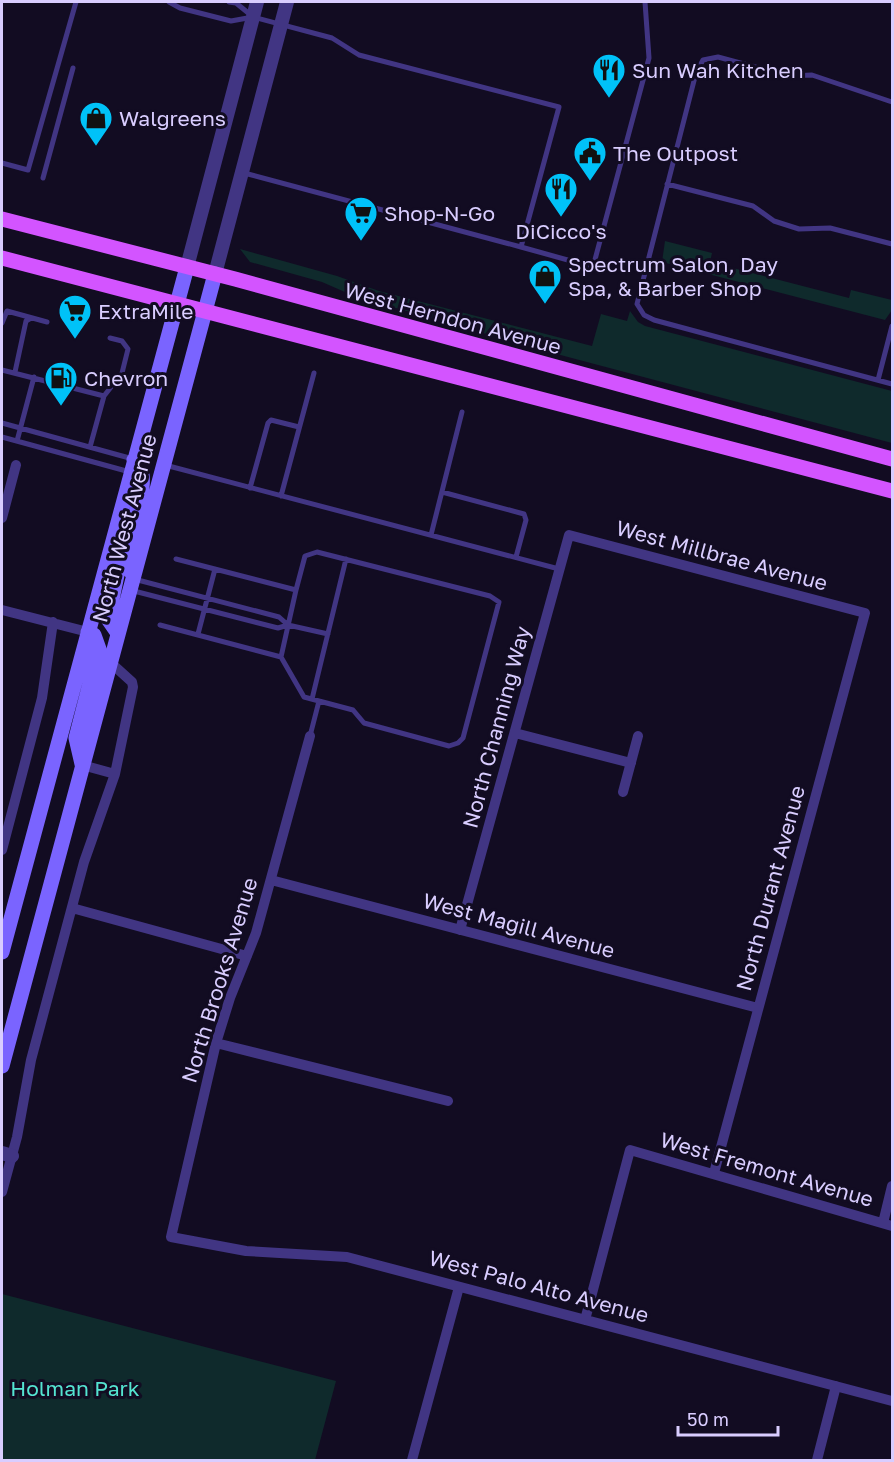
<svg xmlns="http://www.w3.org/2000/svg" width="894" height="1462" font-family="'Golos Text',sans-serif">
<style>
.green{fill:#0f2a2c}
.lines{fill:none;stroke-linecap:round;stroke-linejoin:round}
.service{stroke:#413583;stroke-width:5}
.minor{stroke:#413583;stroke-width:10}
.tertiary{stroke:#413583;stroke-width:14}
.secondary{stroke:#7a64ff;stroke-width:15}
.primary{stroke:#d354ff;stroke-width:15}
.labels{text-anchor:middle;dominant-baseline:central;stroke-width:6;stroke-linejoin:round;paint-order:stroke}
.poi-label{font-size:21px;fill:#d9cdff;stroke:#120c22;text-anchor:start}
.street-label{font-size:21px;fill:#d9cdff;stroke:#120c22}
.park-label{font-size:21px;fill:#54e4d1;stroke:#120c22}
</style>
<rect width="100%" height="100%" fill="#120c22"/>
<!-- green -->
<path class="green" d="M665,241l47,12 -2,9 139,36 2,-8 41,10v10l-7,10 -223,-58z
M240,249l97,27 42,15 213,55 9,-32 26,7 3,-10 8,11 7,4 247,65v52l-339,-90 -199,-57 -32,-14 -72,-20z
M2,1294l334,87 -21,79h-313z"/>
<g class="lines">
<!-- service -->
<path class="service" d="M169,2l11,6 51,13 22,-4 79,21 27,17 200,52 -38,140 72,20 56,-209 -4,-56
M229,2l7,1 16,13
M892,102l-80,-27 -23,1 -71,-19 -15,3 -7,13 -59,231 7,11 10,5 238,64
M2,163l26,7 48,-168
M244,173l277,74
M43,178l30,-110
M667,184l86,22 21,15 25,8 31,-1 62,16
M2,323l5,-12 40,11
M2,370l102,26
M15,372l11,-51 5,-3
M878,380l14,-54
M2,423l131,36
M2,437l128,35
M17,441l17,-64
M90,447l14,-51 18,-23 6,-24 -6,-8 -12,-3
M165,465l394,104
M250,488l18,-65 3,-3 28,7
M442,492l82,22 2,6 -10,37
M281,496l33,-123
M431,535l31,-123
M176,559l120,31 9,-34 12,-4 173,44 9,6 -36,136 -5,5 -9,3 -85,-23 -11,-13 -34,-9 -9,35
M134,579l145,38 9,8 40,9
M130,590l148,38 10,-3
M160,625l121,32 23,40 15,4
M198,634l17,-65
M281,657l15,-67
M312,699l34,-140"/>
<!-- minor -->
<path class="minor" d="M2,518l14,-53
M2,610l86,22
M515,733l116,30
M310,736l-54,197 -26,65 -14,45 -45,194 75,14 101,6 545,144
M82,765l33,9
M623,792l15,-56
M2,850l40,-152 11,-76
M271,880l487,128
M72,908l175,48
M460,930l109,-395 296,78 -151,560
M216,1043l232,58
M2,1192l15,-55 14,-77 53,-198 31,-88 18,-87 -1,-5 -21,-19
M883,1223l9,-37
M585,1320l45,-170 262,76
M412,1460l47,-173
M817,1460l19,-74"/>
<!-- tertiary -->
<path class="tertiary" d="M187,267l70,-265
M215,274l72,-272
M2,1153l10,3"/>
<!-- secondary -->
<path class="secondary" d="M115,547l2,28 -9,44 9,13
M131,572c-1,-7 -4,-16 -4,-23 1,-22 29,-73 7,-89
M82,764l-6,-26 23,-89 -5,-14 -6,-3
M2,952l185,-685
M2,1066l213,-792"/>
<!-- primary -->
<path class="primary" d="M2,219l233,60 657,180
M2,258l890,233"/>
</g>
<!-- icons -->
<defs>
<g id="restaurant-pin" transform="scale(1.725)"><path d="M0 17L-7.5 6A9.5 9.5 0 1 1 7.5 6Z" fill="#00c2f8" stroke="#120c22"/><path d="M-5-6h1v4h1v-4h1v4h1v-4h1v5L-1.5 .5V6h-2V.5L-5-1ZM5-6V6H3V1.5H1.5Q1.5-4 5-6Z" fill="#111"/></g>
<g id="shop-pin" transform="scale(1.725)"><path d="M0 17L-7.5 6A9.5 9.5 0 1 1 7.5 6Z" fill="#00c2f8" stroke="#120c22"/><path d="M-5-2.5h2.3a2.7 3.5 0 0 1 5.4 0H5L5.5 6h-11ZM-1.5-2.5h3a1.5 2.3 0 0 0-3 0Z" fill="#111"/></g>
<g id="civic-pin" transform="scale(1.725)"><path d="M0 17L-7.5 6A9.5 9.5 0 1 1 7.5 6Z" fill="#00c2f8" stroke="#120c22"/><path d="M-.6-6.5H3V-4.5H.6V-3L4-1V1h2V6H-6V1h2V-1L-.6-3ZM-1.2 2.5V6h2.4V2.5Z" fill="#111"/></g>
<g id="supermarket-pin" transform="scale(1.725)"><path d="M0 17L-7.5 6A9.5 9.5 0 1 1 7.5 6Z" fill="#00c2f8" stroke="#120c22"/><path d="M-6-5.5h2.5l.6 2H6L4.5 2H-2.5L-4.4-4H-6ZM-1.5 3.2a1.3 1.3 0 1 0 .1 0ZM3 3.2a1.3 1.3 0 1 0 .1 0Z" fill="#111"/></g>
<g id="fuel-pin" transform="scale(1.725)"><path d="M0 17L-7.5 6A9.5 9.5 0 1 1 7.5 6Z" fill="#00c2f8" stroke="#120c22"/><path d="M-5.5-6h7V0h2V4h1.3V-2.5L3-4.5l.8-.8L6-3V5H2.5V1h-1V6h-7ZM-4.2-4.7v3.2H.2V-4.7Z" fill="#111"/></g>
</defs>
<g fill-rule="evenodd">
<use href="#restaurant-pin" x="609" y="70"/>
<use href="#shop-pin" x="96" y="118"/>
<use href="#civic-pin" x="590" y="153"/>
<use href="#restaurant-pin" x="561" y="189"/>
<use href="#supermarket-pin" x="361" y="213"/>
<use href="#shop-pin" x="545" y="276"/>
<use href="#supermarket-pin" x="75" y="311"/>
<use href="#fuel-pin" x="61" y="378"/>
</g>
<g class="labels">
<!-- poi labels -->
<g class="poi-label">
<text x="632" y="70">Sun Wah Kitchen</text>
<text x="119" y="118">Walgreens</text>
<text x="613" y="153">The Outpost</text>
<text x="384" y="213">Shop-N-Go</text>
<text x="561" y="231" text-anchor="middle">DiCicco's</text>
<text x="568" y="264">Spectrum Salon, Day<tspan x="568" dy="24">Spa, &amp; Barber Shop</tspan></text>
<text x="98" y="311">ExtraMile</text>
<text x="84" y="378">Chevron</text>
</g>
<!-- street labels -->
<g class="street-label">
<text transform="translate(453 318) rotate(15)">West Herndon Avenue</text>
<text transform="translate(124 528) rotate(-75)">North West Avenue</text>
<text transform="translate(722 555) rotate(15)">West Millbrae Avenue</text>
<text transform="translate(496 727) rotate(-75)">North Channing Way</text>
<text transform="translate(770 888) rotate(-75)">North Durant Avenue</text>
<text transform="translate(519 925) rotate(15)">West Magill Avenue</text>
<text transform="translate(219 980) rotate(-73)">North Brooks Avenue</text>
<text transform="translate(767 1169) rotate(16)">West Fremont Avenue</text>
<text transform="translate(539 1286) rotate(15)">West Palo Alto Avenue</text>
</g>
<!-- park labels -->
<g class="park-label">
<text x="75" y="1388">Holman Park</text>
</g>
</g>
<!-- border -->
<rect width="894" height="1462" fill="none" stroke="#d9cdff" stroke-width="6"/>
<!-- scale -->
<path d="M678 1426v9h100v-9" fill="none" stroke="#d9cdff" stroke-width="3"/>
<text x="687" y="1426" font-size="18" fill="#d9cdff" stroke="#120c22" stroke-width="4.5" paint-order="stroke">50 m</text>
</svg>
